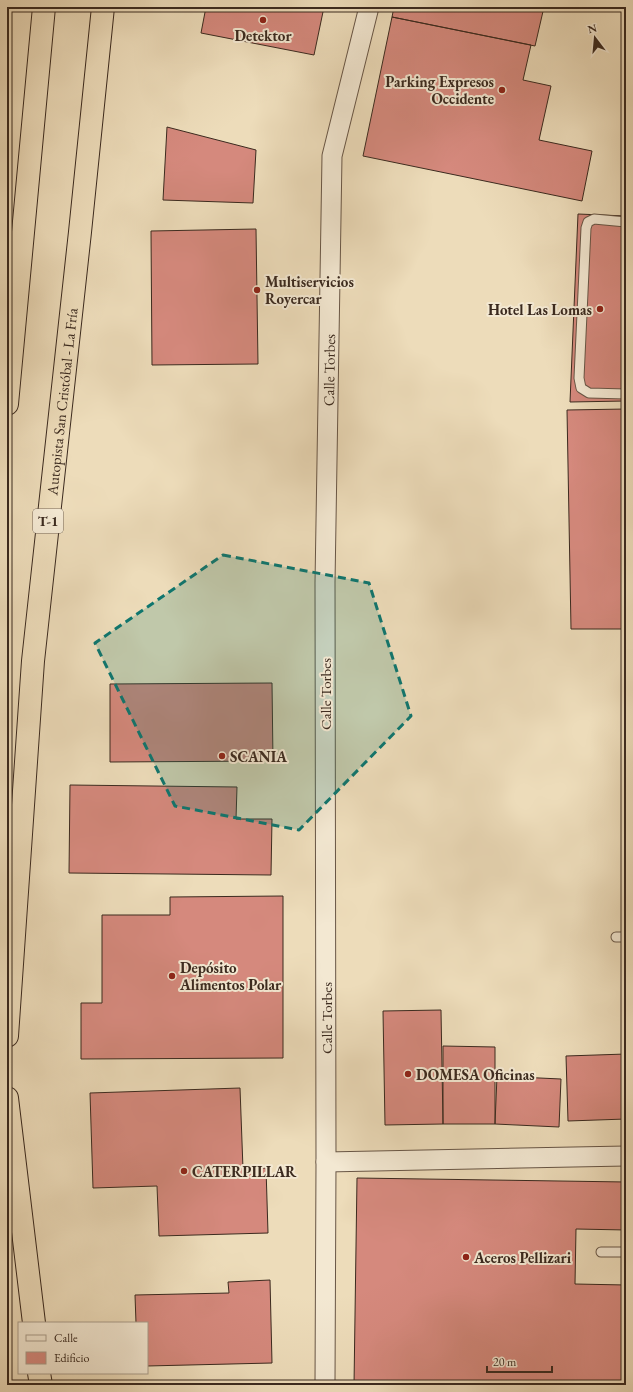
<svg xmlns="http://www.w3.org/2000/svg" width="633" height="1392" font-family="'EB Garamond',serif">
<style>
.building{fill:#d5897d;stroke:#3b2a1f}
.lines{fill:none;stroke-linecap:round;stroke-linejoin:round}
.lane-casing{stroke:#685646;stroke-width:11}
.street-casing{stroke:#685646;stroke-width:21}
.highway-casing{stroke:#3b2a1f;stroke-width:24}
.lane{stroke:#f3e8d2;stroke-width:9}
.street{stroke:#f3e8d2;stroke-width:19}
.highway{stroke:#eddcba;stroke-width:22}
.marked{fill:#0f766e;fill-opacity:0.2;stroke:#0f766e;stroke-width:3;stroke-dasharray:8 5;stroke-linejoin:round}
.poi-dot{fill:#8f2418;stroke:#f3e8d2;stroke-width:1.5}
.labels{text-anchor:middle;dominant-baseline:central;stroke-width:4;stroke-linejoin:round;paint-order:stroke}
.shield{fill:#f3e8d2;stroke:#726355;stroke-width:1}
.shield-label{font-size:14px;font-weight:bold;fill:#3b2a1f}
.poi-label{font-size:15px;font-weight:bold;fill:#3b2a1f;stroke:#f3e8d2;text-anchor:start}
.street-label{font-size:15px;fill:#3b2a1f;stroke:#f3e8d2}
</style>
<rect width="100%" height="100%" fill="#eddcba"/>
<filter id="stains"><feTurbulence type="fractalNoise" baseFrequency=".005" numOctaves="4"/><feColorMatrix values="0 0 0 0 .2 0 0 0 0 .09 0 0 0 0 .02 0 0 0 .5 -.17"/></filter>
<radialGradient id="worn" r=".72"><stop offset=".6" stop-color="#630" stop-opacity="0"/><stop offset="1" stop-color="#630" stop-opacity=".3"/></radialGradient>
<!-- building -->
<path class="building" d="M206,7h118l-10,48 -113,-22z
M394,7h150l-9,39 -143,-29z
M392,17l139,28 -8,35 28,6 -12,54 53,11 -10,50 -219,-45z
M167,127l89,23 -3,53 -90,-3z
M578,214l48,2v185l-56,1z
M256,229l2,135 -106,1 -1,-134z
M626,409v220h-55l-4,-219z
M272,683l1,78 -163,1v-78z
M70,785l167,2 -1,32h36l-1,56 -202,-2z
M283,896v162l-202,1v-56h21v-88h68v-18z
M441,1010l2,114 -58,1 -2,-114z
M443,1046l52,1v77h-52z
M626,1054v65l-58,2 -2,-65z
M497,1076l64,3 -2,48 -64,-3z
M240,1088l3,81 23,-1 2,65 -109,3 -2,-50 -64,2 -3,-95z
M357,1178l269,4v48l-50,-1 -1,55 51,1v100h-272z
M270,1280l2,83 -125,3v-43h-11l-1,-28 94,-2 -1,-11z
M103,1383h134v2h-134z"/>
<g class="lines">
<!-- lane casing -->
<g class="lane-casing">
<path id="lane" d="M626,222l-32,-3 -6,3 -2,6 -7,150 2,10 8,5 37,1
M616,937h10
M601,1252h25"/>
</g>
<!-- street casing -->
<g class="street-casing">
<g id="street">
<path d="M326,1162l300,-6"/>
<path id="s1" d="M325,1385l1,-223 -1,-579 7,-427 37,-149"/>
</g>
</g>
<!-- highway casing -->
<g class="highway-casing">
<g id="highway">
<path d="M7,404l37,-397"/>
<path id="s2" d="M7,1036l26,-375 47,-429 23,-225"/>
<path d="M7,1098l27,225"/>
<path d="M39,1373l2,12"/>
</g>
</g>
<!-- lane -->
<use href="#lane" class="lane"/>
<!-- street -->
<use href="#street" class="street"/>
<!-- highway -->
<use href="#highway" class="highway"/>
</g>
<!-- marked area -->
<path class="marked" d="M223,555l146,28 42,133 -112,114 -124,-24 -80,-163z"/>
<!-- markers -->
<g class="poi-dot">
<circle cx="263" cy="20" r="4"/>
<circle cx="502" cy="90" r="4"/>
<circle cx="257" cy="290" r="4"/>
<circle cx="600" cy="309" r="4"/>
<circle cx="222" cy="756" r="4"/>
<circle cx="172" cy="976" r="4"/>
<circle cx="408" cy="1074" r="4"/>
<circle cx="184" cy="1171" r="4"/>
<circle cx="466" cy="1257" r="4"/>
</g>
<g class="labels">
<!-- shield labels -->
<rect class="shield" x="33" y="509" width="30" height="24" rx="3"/>
<g class="shield-label">
<text x="48" y="521">T-1</text>
</g>
<!-- poi labels -->
<g class="poi-label">
<text x="263" y="35" text-anchor="middle">Detektor</text>
<text x="494" y="81" text-anchor="end">Parking Expresos<tspan x="494" dy="17">Occidente</tspan></text>
<text x="265" y="281">Multiservicios<tspan x="265" dy="17">Royercar</tspan></text>
<text x="592" y="309" text-anchor="end">Hotel Las Lomas</text>
<text x="230" y="756">SCANIA</text>
<text x="180" y="967">Depósito<tspan x="180" dy="17">Alimentos Polar</tspan></text>
<text x="416" y="1074">DOMESA Oficinas</text>
<text x="192" y="1171">CATERPILLAR</text>
<text x="474" y="1257">Aceros Pellizari</text>
</g>
<!-- street labels -->
<g class="street-label">
<text stroke="none"><textPath href="#s1" startOffset="1015">Calle Torbes</textPath></text>
<text stroke="none"><textPath href="#s2" startOffset="637">Autopista San Cristóbal - La Fría</textPath></text>
<text transform="translate(325 694) rotate(-90)">Calle Torbes</text>
<text transform="translate(326 1018) rotate(-90)">Calle Torbes</text>
</g>
</g>
<!-- margin -->
<rect width="633" height="1392" fill="none" stroke="#eddcba" stroke-width="24"/>
<rect x="8" y="8" width="617" height="1376" fill="none" stroke="#3b2a1f" stroke-width="2"/>
<rect x="12" y="12" width="609" height="1368" fill="none" stroke="#3b2a1f"/>
<!-- legend -->
<rect x="18" y="1322" width="130" height="52" fill="#f3e8d2" stroke="#a99c8a"/>
<rect x="26" y="1335" width="20" height="6" fill="#f3e8d2" stroke="#a99c8a"/>
<text x="54" y="1342" font-size="12" fill="#3b2a1f">Calle</text>
<rect x="26" y="1352" width="20" height="12" fill="#d5897d" stroke="#a99c8a"/>
<text x="54" y="1362" font-size="12" fill="#3b2a1f">Edificio</text>
<!-- north arrow -->
<g transform="translate(595 38) rotate(344)" stroke="#f3e8d2" stroke-width="3" paint-order="stroke">
<path d="M0-3L7 15L0 10L-7 15Z" fill="#3b2a1f"/>
<text y="-6" font-size="11" font-weight="bold" text-anchor="middle" fill="#3b2a1f">N</text>
</g>
<!-- scale -->
<path d="M487 1366v6h65v-6" fill="none" stroke="#3b2a1f" stroke-width="2"/>
<text x="493" y="1366" font-size="12" fill="#3b2a1f" stroke="#f3e8d2" stroke-width="3" paint-order="stroke">20 m</text>
<rect width="100%" height="100%" filter="url(#stains)"/>
<rect width="100%" height="100%" fill="url(#worn)"/>
</svg>
